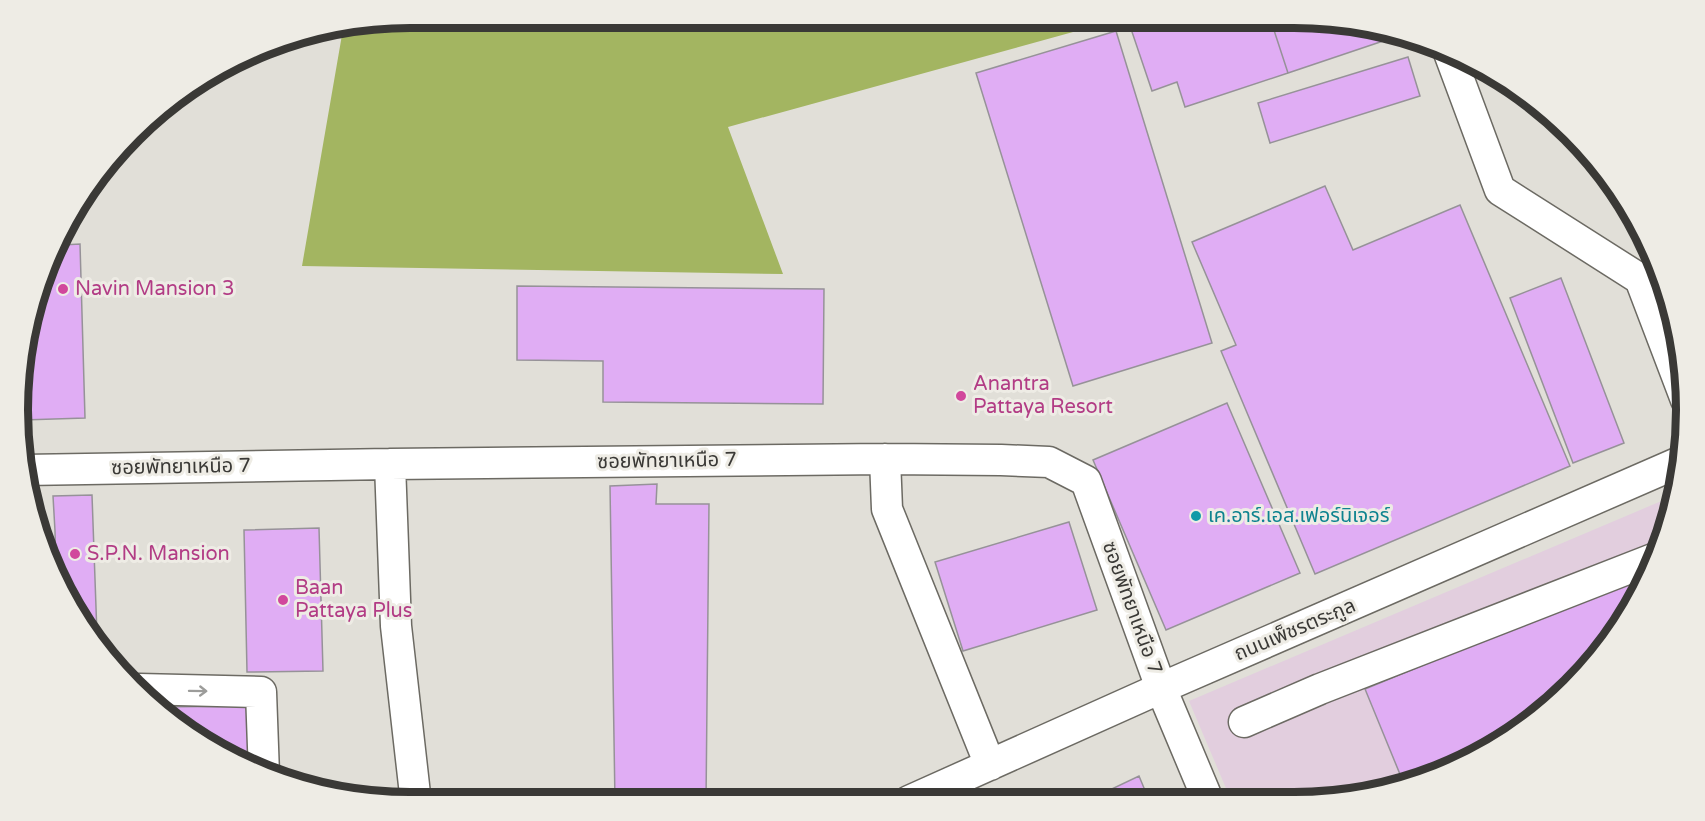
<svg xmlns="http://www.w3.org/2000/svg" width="1705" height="821" font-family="'Varela Round','Noto Sans Thai',sans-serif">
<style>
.commercial{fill:#e2cede}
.forest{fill:#a3b561}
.building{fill:#e0adf4;stroke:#969298;stroke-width:1.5}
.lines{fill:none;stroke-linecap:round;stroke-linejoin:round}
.minor-casing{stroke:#6c6a63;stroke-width:33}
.minor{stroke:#fff;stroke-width:30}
.oneway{stroke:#9c9c9a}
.hotel-dot{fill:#d1479c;stroke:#eeece5;stroke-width:2}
.culture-dot{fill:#0f9aa8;stroke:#eeece5;stroke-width:2}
.labels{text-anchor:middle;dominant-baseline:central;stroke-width:6;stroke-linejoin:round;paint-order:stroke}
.hotel-label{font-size:20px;fill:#b23c85;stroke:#eeece5;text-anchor:start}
.street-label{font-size:20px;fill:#3a3936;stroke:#eeece5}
.culture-label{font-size:20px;fill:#0d838f;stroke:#eeece5;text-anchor:start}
.rim{fill:none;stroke:#3a3936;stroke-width:8}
</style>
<rect width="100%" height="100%" fill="#e1dfd8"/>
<!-- commercial -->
<path class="commercial" d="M1678,494l-21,67 -51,89 -73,72 -89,51 -98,27h-115l-42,-99z"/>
<!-- forest -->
<path class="forest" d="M411,18h689l2,6 -374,103 55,147 -481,-8 41,-237z"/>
<!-- building -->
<path class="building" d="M1143,18h127l18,55 -103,34 -8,-25 -25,9 -23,-68z
M1270,18h25l76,8 30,9 -113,38z
M1116,31l96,312 -139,43 -97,-313z
M1408,57l12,39 -150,47 -12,-40z
M1325,186l28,64 107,-45 110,261 -255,108 -94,-223 15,-6 -44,-103z
M80,244l5,174 -62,2 3,-86 36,-89z
M1561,278l63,165 -51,20 -63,-165z
M517,286l307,3 -1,115 -220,-2v-41l-86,-1z
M1227,403l73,170 -134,57 -73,-170z
M657,484l-1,20h53l-3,298h-91l-5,-316z
M92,495l5,140 -38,-51 -3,-8 -1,-45 -2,-35z
M1069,522l28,88 -134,41 -28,-89z
M319,528l4,143 -76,1 -3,-142z
M1651,571l-45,79 -73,72 -89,51 -40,11 -39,-95z
M254,706l1,64 -101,-63z
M1139,776l10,24h-47l-3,-5z"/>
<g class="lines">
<!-- minor casing -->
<g class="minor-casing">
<path id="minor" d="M1448,50l52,140 140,89 46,121
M885,459l2,50 103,256
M390,464l6,162 20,177
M24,470l366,-6 495,-5 116,1 48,2 37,19 75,207 47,112
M139,689l122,3 3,82
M1244,722l76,-33 338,-132
M909,801l252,-113 521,-227"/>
</g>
<!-- minor -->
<use href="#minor" class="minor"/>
</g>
<!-- one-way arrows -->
<defs><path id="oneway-shaft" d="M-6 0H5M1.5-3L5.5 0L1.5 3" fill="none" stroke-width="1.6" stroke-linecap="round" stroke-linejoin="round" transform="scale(1.5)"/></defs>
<use class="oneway" href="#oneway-shaft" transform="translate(198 691) rotate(1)"/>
<!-- markers -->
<g class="hotel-dot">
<circle cx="63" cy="289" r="6"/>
<circle cx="961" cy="396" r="6"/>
<circle cx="75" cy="554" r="6"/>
<circle cx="283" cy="600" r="6"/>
</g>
<circle class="culture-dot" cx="1196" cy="516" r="6"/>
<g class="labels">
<!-- hotel labels -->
<g class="hotel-label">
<text x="75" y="289">Navin Mansion 3</text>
<text x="973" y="384">Anantra<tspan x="973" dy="23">Pattaya Resort</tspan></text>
<text x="87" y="554">S.P.N. Mansion</text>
<text x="295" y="588">Baan<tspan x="295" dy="23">Pattaya Plus</tspan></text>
</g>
<!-- street labels -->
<g class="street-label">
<text transform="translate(667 461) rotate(-1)">ซอยพัทยาเหนือ 7</text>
<text transform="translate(181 467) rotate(-1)">ซอยพัทยาเหนือ 7</text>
<text transform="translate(1132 608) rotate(70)">ซอยพัทยาเหนือ 7</text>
<text transform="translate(1295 630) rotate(-23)">ถนนเพ็ชรตระกูล</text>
</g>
<!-- culture labels -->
<g class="culture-label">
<text x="1208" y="516">เค.อาร์.เอส.เฟอร์นิเจอร์</text>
</g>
</g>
<!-- crop -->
<path d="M0 0H1705V821H0ZM410 28H1294A382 382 0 0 1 1676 410V410A382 382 0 0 1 1294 792H410A382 382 0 0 1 28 410V410A382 382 0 0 1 410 28Z" fill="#eeece5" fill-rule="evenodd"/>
<path class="rim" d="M410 28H1294A382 382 0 0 1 1676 410V410A382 382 0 0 1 1294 792H410A382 382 0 0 1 28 410V410A382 382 0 0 1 410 28Z"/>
</svg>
